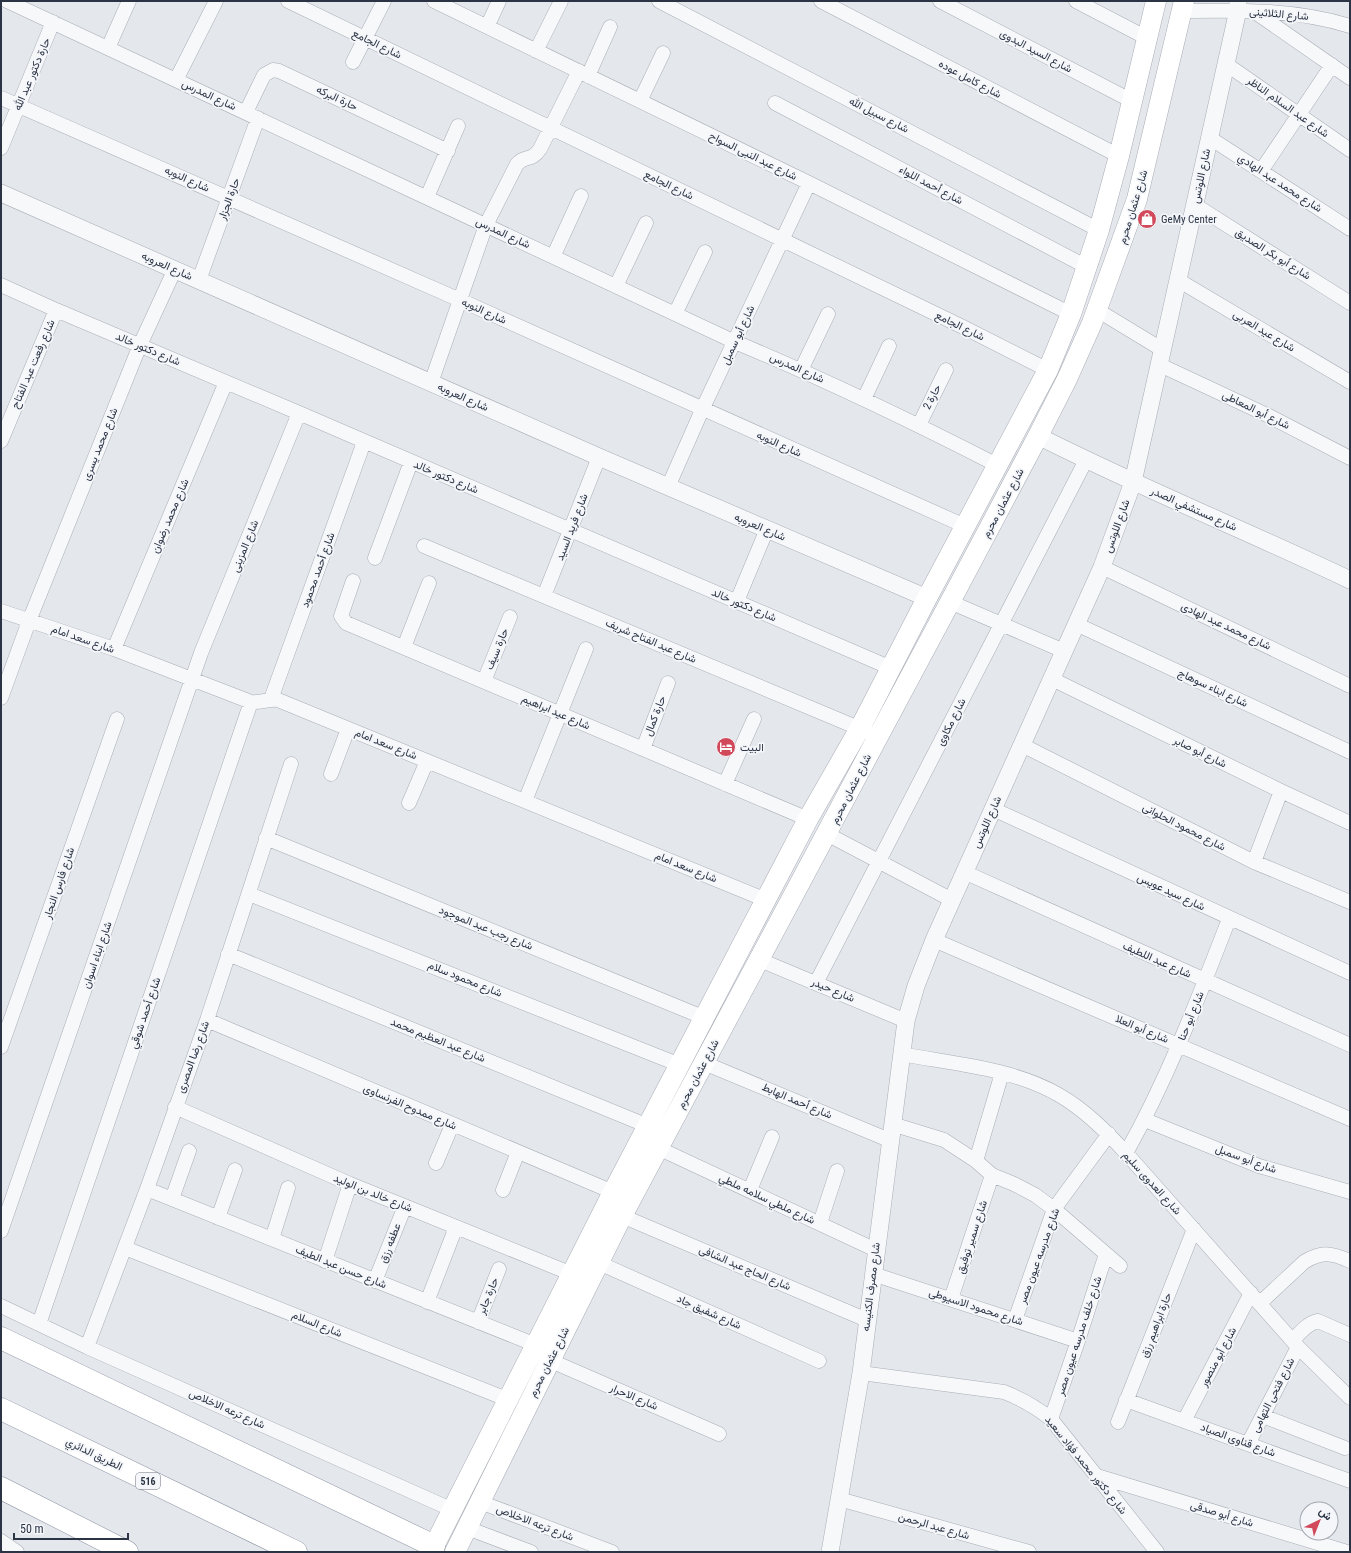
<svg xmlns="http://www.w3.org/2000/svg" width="1351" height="1553" font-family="'Roboto Condensed',Vazirmatn,sans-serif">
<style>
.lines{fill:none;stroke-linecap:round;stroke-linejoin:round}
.minor-casing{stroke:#a9aeb7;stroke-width:15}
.tertiary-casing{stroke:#a9aeb7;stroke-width:18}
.secondary-casing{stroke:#a9aeb7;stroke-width:21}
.motorway-casing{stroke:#8b94a3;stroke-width:23}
.minor{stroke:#f7f8fa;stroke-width:14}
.tertiary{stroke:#f7f8fa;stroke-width:17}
.secondary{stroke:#fff;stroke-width:20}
.motorway{stroke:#fff;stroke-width:22}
.labels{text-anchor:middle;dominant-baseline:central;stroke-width:3.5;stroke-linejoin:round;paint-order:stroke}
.shield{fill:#f4f6f9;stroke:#676e7b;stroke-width:1}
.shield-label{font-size:10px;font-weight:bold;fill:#2b3445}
.street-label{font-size:11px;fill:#2b3445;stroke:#f4f6f9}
.poi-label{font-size:11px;fill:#2b3445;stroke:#f4f6f9;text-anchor:start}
</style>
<rect width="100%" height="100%" fill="#e4e7ec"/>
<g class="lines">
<!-- minor casing -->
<g class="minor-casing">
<path id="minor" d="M7,1l728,341c89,37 176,79 262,123
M288,1l675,326 85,43
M434,1l375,182 262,131
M659,1l440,229
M821,1l298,155
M940,1l192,100
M1076,1l71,37
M1182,11c56,-1 114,-2 168,15
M1255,12l95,66
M487,27l12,-26
M108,48l21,-47
M536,51l25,-50
M353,62l31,-61
M1226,64l124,86
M588,76l22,-49
M176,80l40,-79
M1,98l459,202 505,226
M640,101l23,-48
M775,103l312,164
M246,112l18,-37 9,-5 6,1 169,80
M1210,138l140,91
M1,148l52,-126
M1261,171l71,-106
M427,197l31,-71
M1195,205l155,98
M553,257l28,-61
M199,280l59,-162
M1178,280l172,102
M1,285l55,25 243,103 592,255
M616,286l30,-63
M1097,310l66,40
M675,314l30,-62
M1160,365l107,50 83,43
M801,370l27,-56
M431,383l55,-158 31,-61c8,-9 14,-2 23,-15l39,-78
M864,399l25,-53
M919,425l27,-55
M1,441l55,-131
M668,487l34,-77 107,-227
M424,546l444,186
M375,558l36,-96
M1102,567l248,119
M353,581l-12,35 5,7 462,196
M544,596l55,-139
M737,601l30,-72
M950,602l114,49
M1,611l113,38 137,53c10,1 18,-3 27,-2l488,200
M1076,624l274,128
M404,647l25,-64
M114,649l112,-267
M1052,679l229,112 69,32
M484,681l26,-64
M1,698l28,-77 111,-276 35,-76
M271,699l93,-257
M1022,745l232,117 96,40
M643,749l25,-66
M331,774l17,-45
M725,784l29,-65
M525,801l61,-152
M409,803l18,-42
M993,809l357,164
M827,834l125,66
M266,838l439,180
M1254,862l27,-71
M964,872l386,173
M249,894l431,171
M934,940l416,179
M228,954l420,172
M760,960l146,61
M816,983l270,-523
M207,1020l406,172
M1,1047l116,-328
M901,1054c53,10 111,14 158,41 26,15 47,36 67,58l172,194 52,51
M704,1063l185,77
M175,1107l175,77 222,90
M1145,1120l114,46 91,26
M892,1124l52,16 32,21 16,14 22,9 21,11 19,14 66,57
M658,1148l218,102
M1126,1153c42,-75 72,-154 103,-234
M976,1161l26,-88
M436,1163l16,-38
M147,1189l389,156
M503,1190l15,-38
M750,1190l22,-53
M172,1199l17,-48
M622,1216l245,104
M218,1218l17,-48
M820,1223l17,-52
M1,1231l200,-578 98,-240
M272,1239l16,-51
M125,1248l384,152
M325,1261l25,-77
M599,1263l220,98
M873,1274l205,67
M375,1281l30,-75
M951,1299l41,-124
M427,1302l29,-75
M1260,1303l44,-41c18,-11 28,-9 46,-1
M1,1306l86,41 366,163
M1015,1320l39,-111 55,-75
M478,1322l21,-53
M39,1324l212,-622
M1293,1340c7,-7 14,-17 25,-19l32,14
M87,1347l60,-158 60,-169 84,-256
M549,1360l170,74
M861,1373l143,19c18,7 32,15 47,27l106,133
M1126,1400l224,81
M1263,1416l82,32
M1051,1419l27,-78 28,-87
M1184,1421l67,-128
M1118,1422l76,-193
M1248,1444l50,-97
M1097,1476l250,76
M839,1499l190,53
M480,1502l132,50
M467,1528l64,24
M1,1541l16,11"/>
</g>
<!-- tertiary casing -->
<g class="tertiary-casing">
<path id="tertiary" d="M1,193l598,264 328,141
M1038,436c103,52 209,95 312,144
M830,1552l31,-179 45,-352 10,-35 18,-46 168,-373 31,-85 105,-472v-9"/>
</g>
<!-- secondary casing -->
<g class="secondary-casing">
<path id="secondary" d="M431,1552l182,-360 195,-373 52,-91 67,-130 121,-228 23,-56 28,-84 20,-74 37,-155
M455,1552l167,-336 328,-614 88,-166 29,-57 25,-56 45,-124 47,-198"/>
</g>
<!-- motorway casing -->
<g class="motorway-casing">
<path id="motorway" d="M1,1338l433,208
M1,1409l295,143
M1,1488l126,64"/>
</g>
<!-- minor -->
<use href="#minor" class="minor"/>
<!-- tertiary -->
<use href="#tertiary" class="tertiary"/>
<!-- secondary -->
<use href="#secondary" class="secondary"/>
<!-- motorway -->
<use href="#motorway" class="motorway"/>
</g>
<!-- icons -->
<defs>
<g id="shop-disc" transform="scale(1)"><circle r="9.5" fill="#d1495b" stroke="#f4f6f9"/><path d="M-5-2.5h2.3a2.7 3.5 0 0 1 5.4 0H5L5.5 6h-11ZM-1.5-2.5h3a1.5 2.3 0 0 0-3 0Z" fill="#fff"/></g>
<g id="hotel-disc" transform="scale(1)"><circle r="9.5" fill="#d1495b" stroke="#f4f6f9"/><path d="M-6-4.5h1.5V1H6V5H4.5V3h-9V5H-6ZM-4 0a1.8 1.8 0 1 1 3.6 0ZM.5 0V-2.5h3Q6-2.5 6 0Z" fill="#fff"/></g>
</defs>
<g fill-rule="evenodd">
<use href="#shop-disc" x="1147" y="219"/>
<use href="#hotel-disc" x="726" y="747"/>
</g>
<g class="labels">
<!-- shield labels -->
<rect class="shield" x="136" y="1473" width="24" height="16" rx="3"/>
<g class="shield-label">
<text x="148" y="1481">516</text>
</g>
<!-- street labels -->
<g class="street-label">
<text transform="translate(1279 14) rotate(5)">شارع الثلاثينى</text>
<text transform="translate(377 44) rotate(26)">شارع الجامع</text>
<text transform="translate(1036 51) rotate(28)">شارع السيد البدوى</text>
<text transform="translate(32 74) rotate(-67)">حارة دكتور عبد الله</text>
<text transform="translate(970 79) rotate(28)">شارع كامل عوده</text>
<text transform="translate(209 95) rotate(25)">شارع المدرس</text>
<text transform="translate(337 98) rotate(25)">حارة البركه</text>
<text transform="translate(1288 107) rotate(35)">شارع عبد السلام الناظر</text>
<text transform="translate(879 115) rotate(27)">شارع سبيل الله</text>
<text transform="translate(753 156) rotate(26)">شارع عبد النبى السواح</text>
<text transform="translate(1201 176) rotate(-78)">شارع اللوتس</text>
<text transform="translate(187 179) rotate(24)">شارع النوبه</text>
<text transform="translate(1280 183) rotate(33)">شارع محمد عبد الهادي</text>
<text transform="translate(669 185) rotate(26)">شارع الجامع</text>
<text transform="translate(931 185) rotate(28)">شارع أحمد اللواء</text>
<text transform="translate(229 199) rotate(-70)">حارة الجزار</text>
<text transform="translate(1133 207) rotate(-73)">شارع عثمان محرم</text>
<text transform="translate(503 233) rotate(25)">شارع المدرس</text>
<text transform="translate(1273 254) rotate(32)">شارع أبو بكر الصديق</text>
<text transform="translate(167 266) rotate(24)">شارع العروبه</text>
<text transform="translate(484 311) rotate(24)">شارع النوبه</text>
<text transform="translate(960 326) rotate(26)">شارع الجامع</text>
<text transform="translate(1264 331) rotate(31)">شارع عيد العربى</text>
<text transform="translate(738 335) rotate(-65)">شارع أبو سمبل</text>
<text transform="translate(148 349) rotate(23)">شارع دكتور خالد</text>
<text transform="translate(33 364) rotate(-67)">شارع رفعت عبد الفتاح</text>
<text transform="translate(797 368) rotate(24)">شارع المدرس</text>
<text transform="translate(463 397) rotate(24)">شارع العروبه</text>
<text transform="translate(932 397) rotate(-63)">حارة 2</text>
<text transform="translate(1256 410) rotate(26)">شارع أبو المعاطى</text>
<text transform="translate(100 444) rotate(-68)">شارع محمد يسرى</text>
<text transform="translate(779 444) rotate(24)">شارع النوبه</text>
<text transform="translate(446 477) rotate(23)">شارع دكتور خالد</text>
<text transform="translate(1003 503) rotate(-62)">شارع عثمان محرم</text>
<text transform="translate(1194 509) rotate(24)">شارع مستشفي الصدر</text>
<text transform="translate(170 516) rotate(-67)">شارع محمد رضوان</text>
<text transform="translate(1117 526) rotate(-70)">شارع اللوتس</text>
<text transform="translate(572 527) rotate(-69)">شارع فريد السيد</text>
<text transform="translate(760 527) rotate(23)">شارع العروبه</text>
<text transform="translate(245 546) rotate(-68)">شارع المزينى</text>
<text transform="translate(318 570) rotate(-70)">شارع أحمد محمود</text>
<text transform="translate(744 605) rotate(23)">شارع دكتور خالد</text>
<text transform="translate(1226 626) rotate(25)">شارع محمد عبد الهادى</text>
<text transform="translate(83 639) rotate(19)">شارع سعد امام</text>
<text transform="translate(651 641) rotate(23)">شارع عبد الفتاح شريف</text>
<text transform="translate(497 649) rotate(-68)">حارة سيف</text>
<text transform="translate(1213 688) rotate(25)">شارع ابناء سوهاج</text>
<text transform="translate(556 712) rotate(23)">شارع عيد ابراهيم</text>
<text transform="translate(655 716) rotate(-69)">حارة كمال</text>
<text transform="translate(951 722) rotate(-63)">شارع مكاوى</text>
<text transform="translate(386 744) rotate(22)">شارع سعد امام</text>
<text transform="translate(1200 752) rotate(26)">شارع أبو صابر</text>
<text transform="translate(851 789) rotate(-63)">شارع عثمان محرم</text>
<text transform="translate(987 822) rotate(-66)">شارع اللوتس</text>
<text transform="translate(1184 827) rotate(27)">شارع محمود الحلوانى</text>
<text transform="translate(686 867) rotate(22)">شارع سعد امام</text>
<text transform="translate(59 883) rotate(-71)">شارع فارس النجار</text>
<text transform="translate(1171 892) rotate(25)">شارع سيد عويس</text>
<text transform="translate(486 928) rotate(22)">شارع رجب عبد الموجود</text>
<text transform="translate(97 955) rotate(-71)">شارع ابناء اسوان</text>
<text transform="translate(1157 960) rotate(24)">شارع عبد اللطيف</text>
<text transform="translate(465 979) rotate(22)">شارع محمود سلام</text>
<text transform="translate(833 990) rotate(23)">شارع حيدر</text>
<text transform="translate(145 1013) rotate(-71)">شارع أحمد شوقي</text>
<text transform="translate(1191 1016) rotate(-68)">شارع أبو حنا</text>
<text transform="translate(1142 1029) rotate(23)">شارع أبو العلا</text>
<text transform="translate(438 1040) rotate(22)">شارع عبد العظيم محمد</text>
<text transform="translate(193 1057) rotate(-70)">شارع رضا المصرى</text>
<text transform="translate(698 1074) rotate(-62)">شارع عثمان محرم</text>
<text transform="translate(797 1101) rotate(23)">شارع أحمد الهابط</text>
<text transform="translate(410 1107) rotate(23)">شارع ممدوح الفرنساوى</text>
<text transform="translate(1246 1159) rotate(20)">شارع أبو سمبل</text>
<text transform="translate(1152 1183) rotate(48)">شارع العدوى سليم</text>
<text transform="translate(373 1193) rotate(22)">شارع خالد بن الوليد</text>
<text transform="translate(767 1199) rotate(25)">شارع ملطي سلامه ملطي</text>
<text transform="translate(972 1237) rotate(-72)">شارع سمير توفيق</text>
<text transform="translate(390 1243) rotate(-69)">عطفه رزق</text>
<text transform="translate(1039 1256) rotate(-70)">شارع مدرسه عيون مصر</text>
<text transform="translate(341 1267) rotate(22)">شارع حسن عبد الطيف</text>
<text transform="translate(745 1268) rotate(23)">شارع الحاج عبد الشافى</text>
<text transform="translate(871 1287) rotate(-83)">شارع مصرف الكنيسه</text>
<text transform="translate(488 1296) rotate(-68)">حارة جابر</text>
<text transform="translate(976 1307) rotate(18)">شارع محمود الاسيوطى</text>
<text transform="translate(709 1312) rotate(24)">شارع شفيق جاد</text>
<text transform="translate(317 1324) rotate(22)">شارع السلام</text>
<text transform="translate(1156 1325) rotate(-69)">حارة ابراهيم رزق</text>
<text transform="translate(1079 1336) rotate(-72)">شارع خلف مدرسه عيون مصر</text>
<text transform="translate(1218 1357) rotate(-62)">شارع أبو منصور</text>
<text transform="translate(549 1362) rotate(-63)">شارع عثمان محرم</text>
<text transform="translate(1273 1395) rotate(-63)">شارع فتحى التهامى</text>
<text transform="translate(634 1397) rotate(23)">شارع الاحرار</text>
<text transform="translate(227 1409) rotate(24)">شارع ترعه الاخلاص</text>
<text transform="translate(1238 1440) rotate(20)">شارع قناوى الصياد</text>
<text transform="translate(94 1454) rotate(26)">الطريق الدائري</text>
<text transform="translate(1086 1465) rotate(51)">شارع دكتور محمد فؤاد سعيد</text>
<text transform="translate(1222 1514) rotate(17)">شارع أبو صدقى</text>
<text transform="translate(535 1523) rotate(21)">شارع ترعه الاخلاص</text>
<text transform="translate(934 1526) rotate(16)">شارع عبد الرحمن</text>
</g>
<!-- poi labels -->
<g class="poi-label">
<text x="1161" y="219">GeMy Center</text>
<text x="740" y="747">البيت</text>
</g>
</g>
<!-- border -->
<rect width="1351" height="1553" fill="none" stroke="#2b3445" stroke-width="4"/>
<!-- north arrow -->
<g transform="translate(1319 1521) rotate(43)"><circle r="19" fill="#f4f6f9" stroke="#a4a8b1"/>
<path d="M0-3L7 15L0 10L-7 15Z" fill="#d1495b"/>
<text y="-6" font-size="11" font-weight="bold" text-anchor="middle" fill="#2b3445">ش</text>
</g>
<!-- scale -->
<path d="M14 1533v6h114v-6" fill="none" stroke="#2b3445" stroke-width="2"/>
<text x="20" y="1533" font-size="12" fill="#2b3445" stroke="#f4f6f9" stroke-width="3" paint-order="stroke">50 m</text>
</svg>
